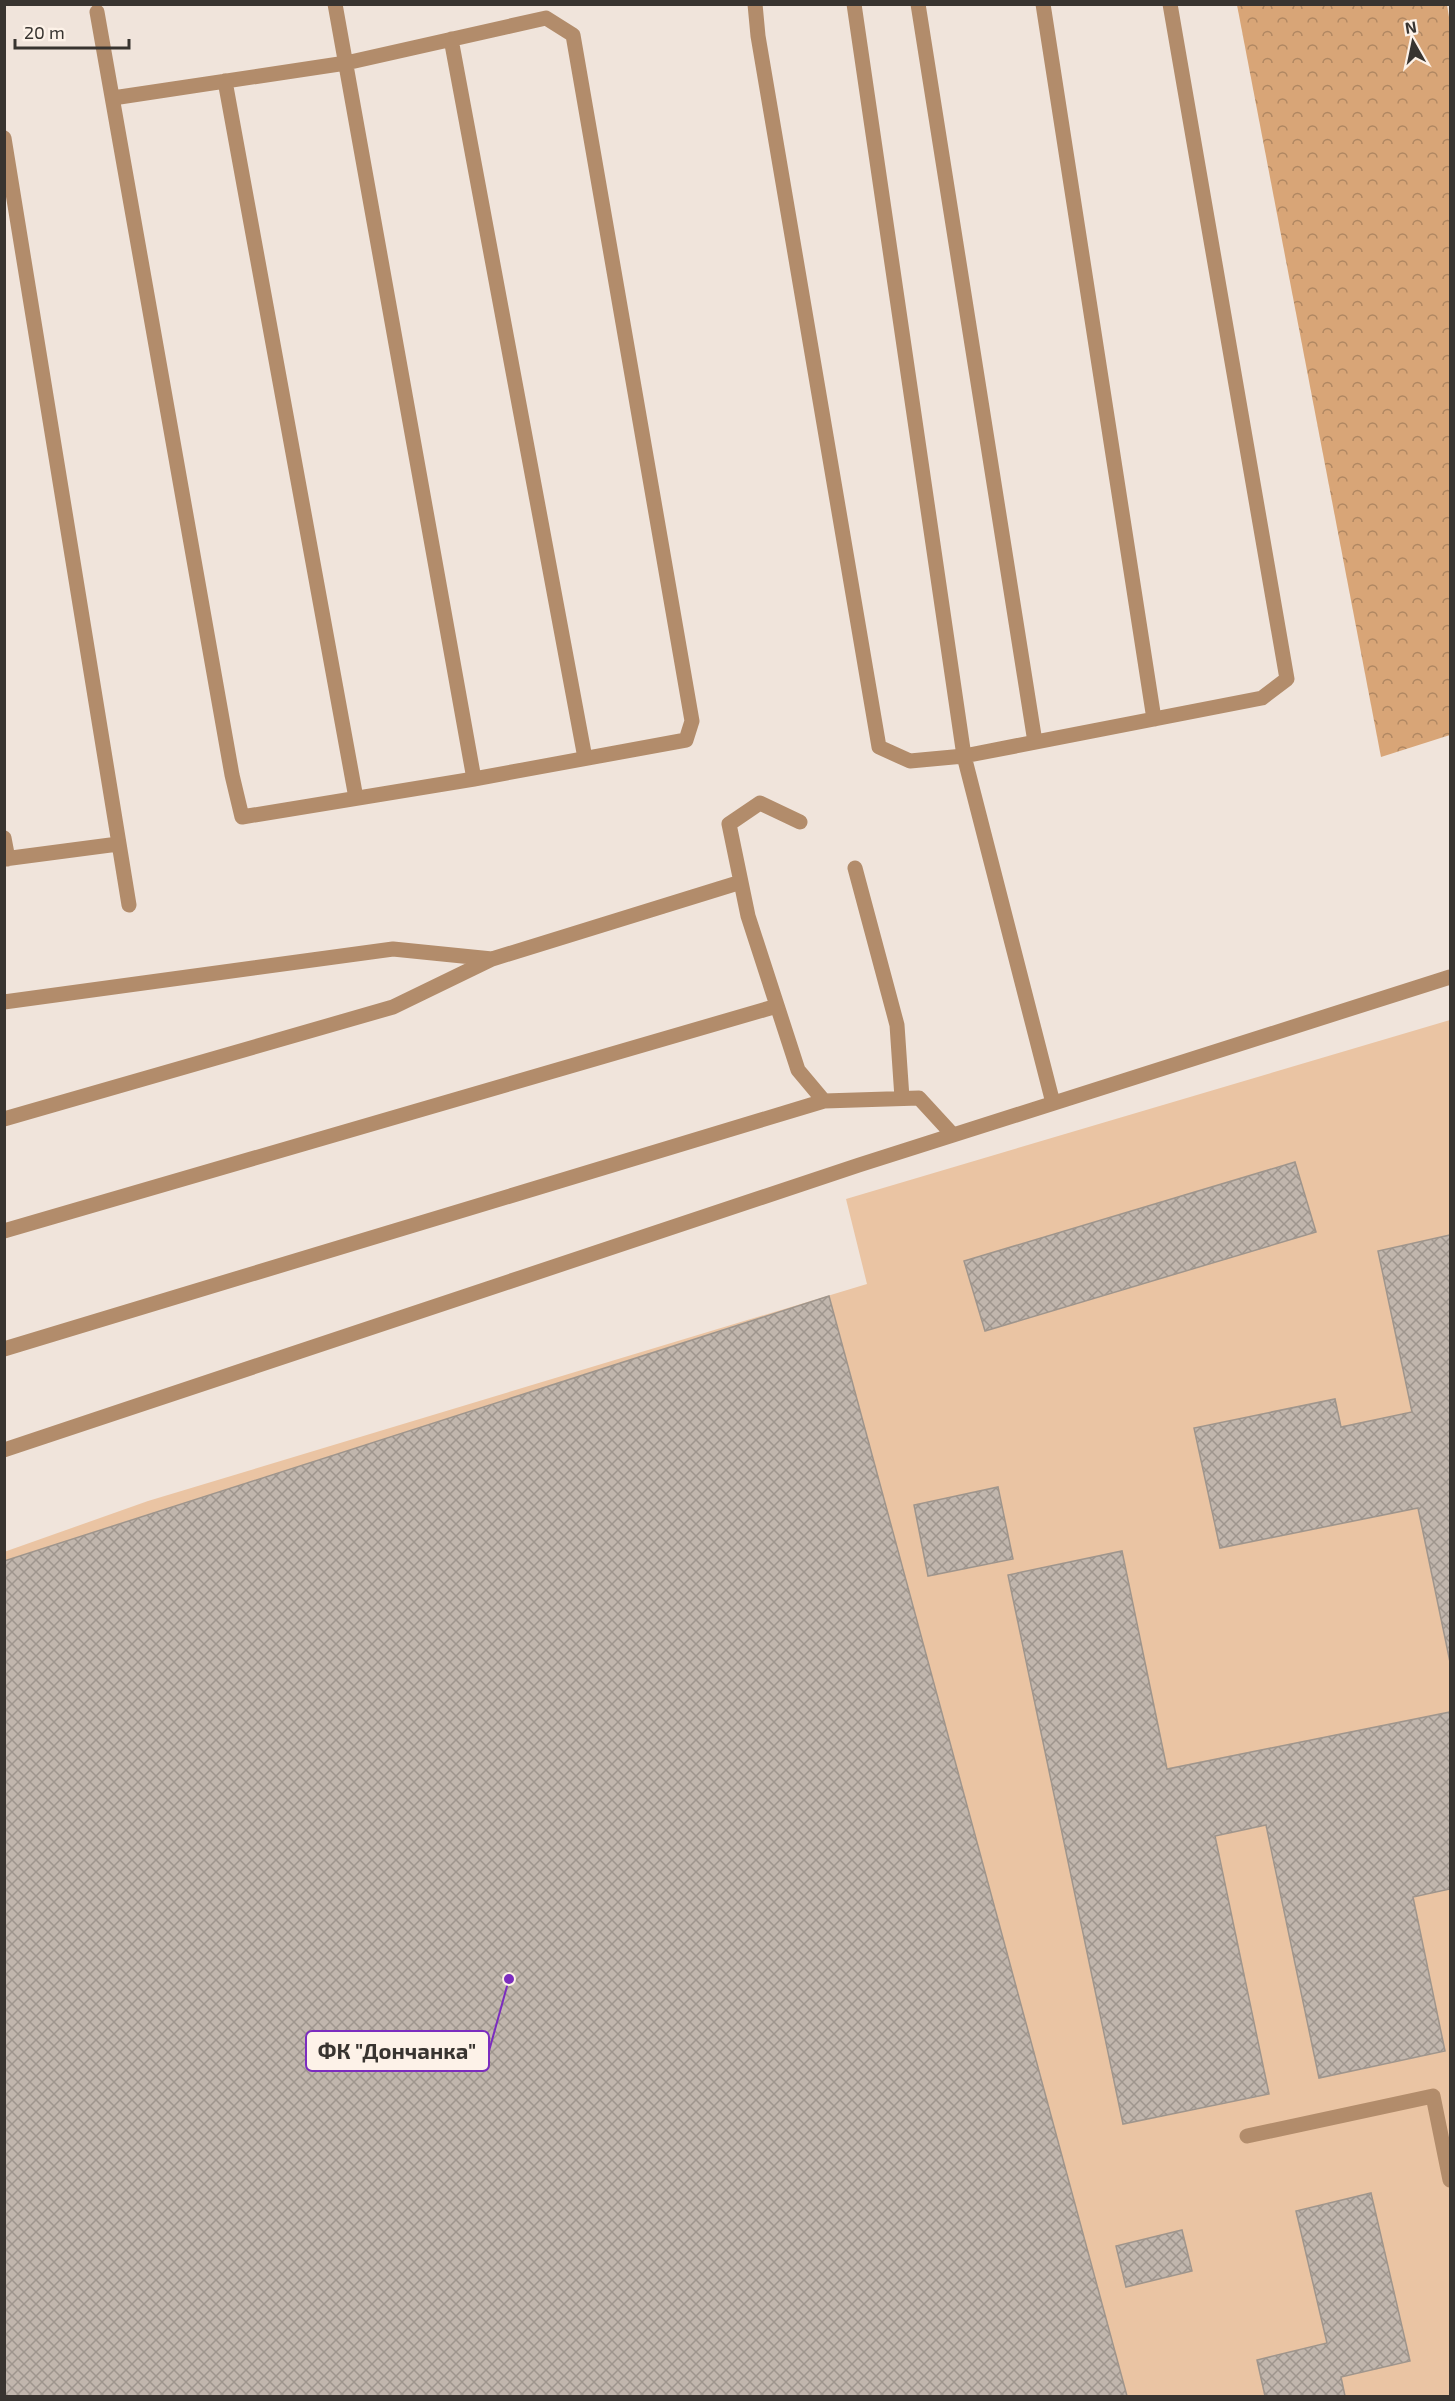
<svg xmlns="http://www.w3.org/2000/svg" width="1455" height="2401" font-family="'Exo 2',sans-serif">
<style>
.forest{fill:url(#forest-crowns)}
.park{fill:#eac4a3}
.building{fill:url(#building-cross-hatch);stroke:#9f958c;stroke-width:1.5}
.lines{fill:none;stroke-linecap:round;stroke-linejoin:round}
.minor{stroke:#b28c6b;stroke-width:15}
.leader{fill:none;stroke:#7b2cbf;stroke-width:2}
.callout-dot{fill:#7b2cbf;stroke:#fdf2e8;stroke-width:2}
.callout{fill:#fdf2e8;stroke:#7b2cbf;stroke-width:2}
.callout-label{font-size:22px;text-anchor:middle;font-weight:bold;fill:#383430}
</style>
<defs>
<pattern id="forest-crowns" width="20" height="18" patternUnits="userSpaceOnUse" patternTransform="scale(1.5)"><rect width="20" height="18" fill="#d8a577"/><path d="M2 6a3 3 0 1 1 6 0M12 15a3 3 0 1 1 6 0" fill="none" stroke="#b08762"/></pattern>
<pattern id="building-cross-hatch" width="8" height="8" patternUnits="userSpaceOnUse" patternTransform="scale(1.5)"><rect width="8" height="8" fill="#c1b6ad"/><path d="M0 0l8 8M0 8l8-8" fill="none" stroke="#9e958d"/></pattern>
</defs>
<rect width="100%" height="100%" fill="#f0e4db"/>
<!-- forest -->
<path class="forest" d="M1237,5h210l3,18v712l-69,22z"/>
<!-- park -->
<path class="park" d="M1450,1020v1376h-1445l-1,-844 144,-51 719,-217 -21,-85z"/>
<!-- building -->
<path class="building" d="M1295,1162l21,70 -331,99 -21,-70z
M1450,1235v427l-32,-154 -198,40 -26,-120 141,-29 6,28 71,-15 -34,-161z
M829,1296l298,1100h-1123v-835z
M998,1487l15,72 -85,17 -14,-71z
M1122,1551l45,218 283,-57v177l-37,8 32,154 -126,27 -53,-253 -51,11 54,258 -146,30 -115,-549z
M1371,2193l39,168 -69,16 4,19h-80l-8,-36 70,-17 -31,-132z
M1182,2230l10,41 -66,16 -10,-41z"/>
<g class="lines">
<!-- minor -->
<path class="minor" d="M335,4l139,775
M755,4l3,32 121,711 31,14 54,-5 298,-58 25,-19 -117,-675
M854,4l110,752 89,347
M918,4l117,738
M1043,4l111,715
M97,12l135,763 10,42 232,-38 212,-39 6,-19 -119,-686 -27,-17 -200,45 -233,35
M451,39l134,719
M225,81l131,717
M4,138l125,767
M800,822l-40,-19 -31,21 19,92 50,154 26,31
M4,838l4,21
M4,859l114,-15
M855,868l42,157 5,73
M4,1002l389,-53 99,10
M4,1119l389,-112 99,-48 249,-77
M4,1231l773,-225
M4,1349l820,-248 95,-3 34,37
M4,1450l855,-285 591,-188
M1247,2136l186,-40 17,84"/>
</g>
<!-- callouts -->
<path class="leader" d="M509 1979L489 2051"/>
<circle class="callout-dot" cx="509" cy="1979" r="6"/>
<rect class="callout" x="306" y="2031" width="183" height="40" rx="6"/>
<g class="callout-label">
<text x="397" y="2059">ФК "Дончанка"</text>
</g>
<!-- border -->
<rect width="1455" height="2401" fill="none" stroke="#383430" stroke-width="12"/>
<!-- north arrow -->
<g transform="translate(1413 42) rotate(351)" stroke="#fdf2e8" stroke-width="4.5" paint-order="stroke">
<path d="M0-4.5L10 22L0 15L-10 22Z" fill="#383430"/>
<text y="-9" font-size="16" font-weight="bold" text-anchor="middle" fill="#383430">N</text>
</g>
<!-- scale -->
<path d="M15 39v9h114v-9" fill="none" stroke="#383430" stroke-width="3"/>
<text x="24" y="39" font-size="18" fill="#383430" stroke="#fdf2e8" stroke-width="4.5" paint-order="stroke">20 m</text>
</svg>
